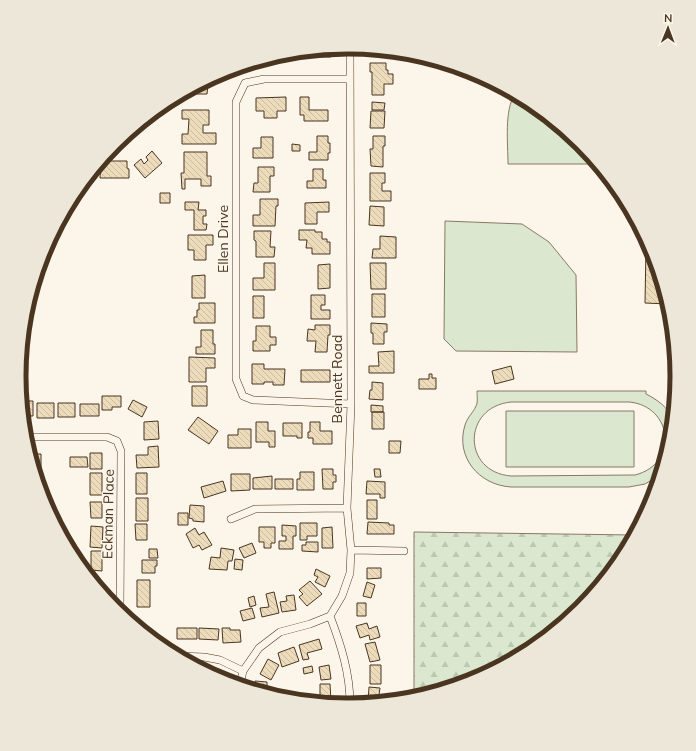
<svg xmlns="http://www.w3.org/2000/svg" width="696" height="751" font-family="Mulish,sans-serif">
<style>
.forest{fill:url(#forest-firs);stroke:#887966}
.pitch{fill:#dce7d0;stroke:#887966;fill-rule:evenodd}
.building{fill:url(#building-back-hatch);stroke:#4a3520}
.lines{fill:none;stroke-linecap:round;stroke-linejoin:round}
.minor-casing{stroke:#4a3520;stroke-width:8}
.minor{stroke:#fbf6e9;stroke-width:7}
.labels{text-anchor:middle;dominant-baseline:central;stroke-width:3;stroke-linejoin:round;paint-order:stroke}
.street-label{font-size:14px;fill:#4a3520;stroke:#fbf6e9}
.rim{fill:none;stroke:#4a3520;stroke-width:5}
</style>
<defs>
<pattern id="forest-firs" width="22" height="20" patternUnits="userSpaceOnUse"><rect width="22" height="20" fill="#dce7d0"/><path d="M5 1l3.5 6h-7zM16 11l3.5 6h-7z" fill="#bec7b2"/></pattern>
<pattern id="building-back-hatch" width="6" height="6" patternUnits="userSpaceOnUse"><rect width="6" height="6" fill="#ecdcbc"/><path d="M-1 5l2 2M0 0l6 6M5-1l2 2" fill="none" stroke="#ccbda1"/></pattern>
</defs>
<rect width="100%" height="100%" fill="#fbf6e9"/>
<!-- forest -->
<path class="forest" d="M414,532l220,3 -13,23 -41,50 -49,41 -57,31 -60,18z"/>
<!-- pitch -->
<path class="pitch" d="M515,94l16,8 50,41 17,21h-90c0,-20 -4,-54 7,-70z
M445,221l77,3 27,18 27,33 1,77 -121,-1 -12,-12z
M477,391h169v3c10,5 24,14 26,26 3,13 -8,42 -12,55l-15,9 -16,3h-118c-32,-2 -56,-30 -46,-62 3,-9 8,-12 11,-19 2,-3 1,-11 1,-15zM511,402h118c44,4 50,62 6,73l-124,1c-49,-4 -49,-69 0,-74z
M506,411h128v56h-128z"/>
<!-- building -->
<path class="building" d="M331,48v9h-25v-6z
M296,52v6l-11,-1v-2h-8z
M370,63h16v7h2v4h5v10h-9v11h-12v-23h-2z
M201,83v1l7,1 -1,9h-10l1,-3 -9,-1z
M286,97v14h-9v7h-13v-7h-8v-13z
M300,97h9v13h19v11h-24v-6h-4z
M372,102l13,1 -1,7h-12z
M182,110h27v15h-6v8h13v11h-34v-10h6l1,-15h-7z
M371,111h14l-1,17h-14z
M317,136h11v7h2v10h-2v7h-19v-8h8z
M373,136h12v10h-2v21l-12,-1 -1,-17h3z
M261,137h12v21h-20v-10h8z
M292,144l8,1v6h-8z
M152,151l10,12 -17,15 -11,-13 7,-6 3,5 4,-4 -2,-3z
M184,152h23v24h4v10h-10v-7h-16v10h-3l-1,-16h3z
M101,161h26v7l2,1v9h-29z
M258,167h16v9h-4v16h-17l1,-9h4z
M313,169h10v11h3v8h-19v-7h6z
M370,173h15v10h-3v8h9v10h-21z
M160,193h10v10h-10z
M260,199h18v7h-2l-1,20h-22v-11h7z
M185,202h14l-1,8h8v6h-3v8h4l-1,6h-12v-20h-9z
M329,202v10h-12v12h-12v-21z
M370,206l14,1v19l-15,-1z
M299,230h16v2h7v7h5v3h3v12h-18v-6h-6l1,-8h-8z
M254,231h17l-1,16h5l-1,10h-18v-16l-2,-1z
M188,235h25v10h-7v15h-12v-10h-6z
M380,236l16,1v21h-24l1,-9h7z
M646,246h4l2,4 16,54 -23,-1z
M264,263h11v27h-22v-12h11z
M370,263h16v26h-15z
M330,264v24l-12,1v-24z
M205,275v23h-13v-22z
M372,294h13v23h-13z
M311,295h14v10h-4v5h9v9h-19z
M253,296h11v22h-11z
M199,303h16v20h-21v-6h3v-7h2z
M371,323l16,1v8h-3v12h-11v-11h-2z
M315,325h15v10h-2l-1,17h-12l1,-11h-9l1,-12 7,1z
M256,326h14v11h6v8h-6v6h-17v-10h3z
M201,330h12v14h2v10h-19v-7h5z
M394,351v22h-25v-7h10l-1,-14z
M189,357l26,1v10h-9v14h-17z
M252,364h12v5h21l-1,16h-11v-3h-9v2h-12z
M511,366l3,13 -19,5 -3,-13z
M301,370h29v12h-29z
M429,374h3v4h4v11h-17v-10h10z
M372,382l11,1v17l-14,-1 1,-9h2z
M192,386h15v20h-15z
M102,396h19v11h-9v3h-10z
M133,400l14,7 -5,10 -14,-8z
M22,401h11v15h-10z
M37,403h17v15h-17z
M58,403h17v14h-17z
M80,404h19v12h-19z
M371,405l12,1v6h-12z
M372,412h12v17h-12z
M198,417l20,14 -9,13 -21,-14z
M158,421l1,18 -15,1v-18z
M256,422h12v9h7v16h-6v-5h-13z
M310,422h10v9h12v13h-19v-6h-5v-6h2z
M283,423h19v15h-5v-2h-14z
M238,429h13v19h-23v-13h10z
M389,441h12l-1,12h-11z
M158,446l1,21 -22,1 -1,-13h12v-8z
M90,453h12v16h-12z
M30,454h11v14h-7z
M70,457h17l1,10h-18z
M322,469h11v6h3v7h-3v7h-10z
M374,469h6l1,8h-6z
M300,472h14v18h-17v-11h3z
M90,473h12v22h-12z
M136,473h11v21h-11z
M231,474h19v16l-19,1z
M272,476v13h-19v-11z
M275,479h18v10h-18z
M223,481l3,10 -22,7 -3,-11z
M367,481l18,1v16h-5v-4h-14z
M136,498h12v23h-12z
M367,500h10v19h-10z
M90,502h12v16h-11z
M190,505l14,1v16l-11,-1v-2l-4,-1z
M178,513h10v12h-10z
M368,522l21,1v2h5v9h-27z
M300,523h17v13h-10v4h-7z
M135,524h12v16h-11z
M282,525l14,1v10h-3v13h-14v-8h7v-5h-4z
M91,526l12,1 -1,21 -12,-1z
M259,527h16v16h-4v5h-7v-6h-5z
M332,527l1,21h-11v-20z
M195,528l4,7 5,-3 8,13 -10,5 -3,-5 -6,3 -7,-14z
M306,542h12v10l-16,-1v-6h4z
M252,543l4,10 -12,5 -5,-10z
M221,548l13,2 -2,11h-4l-1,9 -18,-1 2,-12 9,1z
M149,549h8l1,9h-9z
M91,551h11v20l-11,-1z
M235,559l8,1 -1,10 -8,-1z
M142,560h15v6h-2v7h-13z
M367,568h14v10l-14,1z
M316,569l14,7 -5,11 -10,-5 3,-5 -4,-2z
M92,580h7v9z
M137,580h13v27h-13z
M310,581l12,13 -15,12 -8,-9 4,-3 -4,-4z
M367,582l8,3 -4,13 -8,-2z
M274,592l5,21 -17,4 -2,-9 9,-1 -3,-13z
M294,595l2,15 -14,2 -2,-10 7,-1 -1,-5z
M254,596l2,9 -6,2 -2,-9z
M357,603h9v13h-9z
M252,608l3,10 -12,3 -3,-10z
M367,623l2,6 8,-3 3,11 -10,3 -1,-5 -9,3 -4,-12z
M177,628h20v11h-20z
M199,628l20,1 -1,11 -19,-1z
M222,628h8v2h10l1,12 -18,1z
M319,639l3,10 -15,4 2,6 -6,1 -4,-15z
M375,642l5,18 -10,2 -5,-18z
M294,647l5,14 -17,6 -4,-14z
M268,659l11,6 -8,15 -11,-6z
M329,665l2,14 -10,1 -2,-13z
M370,665h11v19h-11z
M312,666l1,6 -9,2 -1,-6z
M255,681l12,1v6h5l-1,6 -17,-5z
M320,684h10l1,17h-11z
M369,687l11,1 -1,7 10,1v4l-21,2z"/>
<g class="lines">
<!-- minor casing -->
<g class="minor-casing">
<path id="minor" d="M350,47l1,357 -4,104 4,42 -1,23 -8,23 -12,20c11,29 20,57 20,88
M350,79h-86l-19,4 -9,19v277l7,17 10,4 98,4
M123,137h2
M25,437h82l10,4 4,10 -1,161
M231,519l24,-10 92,-1
M351,550l53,1
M179,656l25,1 16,3 23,11
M240,685l3,-14 16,-23 21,-16 30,-8 20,-8"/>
</g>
<!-- minor -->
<use href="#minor" class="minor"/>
</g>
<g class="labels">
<!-- street labels -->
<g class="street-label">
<text transform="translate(223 239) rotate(-90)">Ellen Drive</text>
<text transform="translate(337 379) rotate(-90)">Bennett Road</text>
<text transform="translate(108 514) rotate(-89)">Eckman Place</text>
</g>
</g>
<!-- crop -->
<path d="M0 0H696V751H0ZM26 376a322 322 0 1 1 644 0a322 322 0 1 1-644 0Z" fill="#ede7d9" fill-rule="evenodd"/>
<path class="rim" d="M26 376a322 322 0 1 1 644 0a322 322 0 1 1-644 0Z"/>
<!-- north arrow -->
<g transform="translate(668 28) rotate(1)" stroke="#fbf6e9" stroke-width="3" paint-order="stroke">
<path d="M0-3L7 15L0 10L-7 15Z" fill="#4a3520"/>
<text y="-6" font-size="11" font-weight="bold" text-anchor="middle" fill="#4a3520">N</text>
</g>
</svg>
